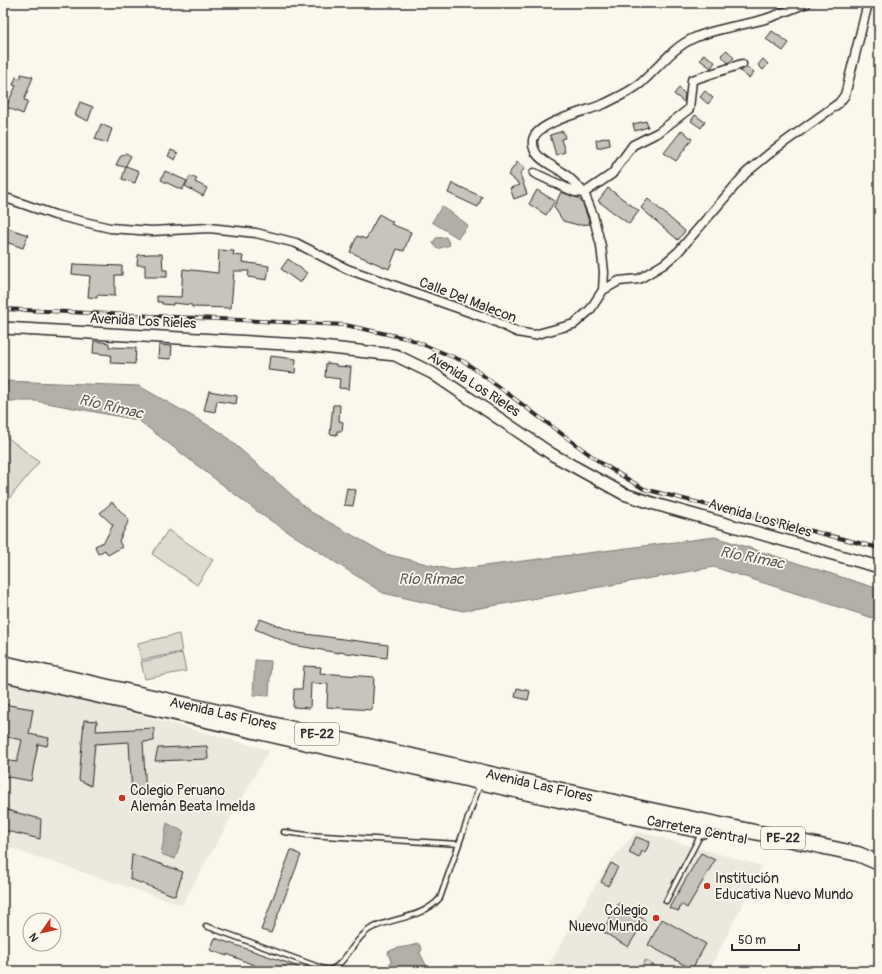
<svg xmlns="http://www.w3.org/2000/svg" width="882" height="974" font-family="Pangolin,sans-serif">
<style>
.built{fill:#ebe8de}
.green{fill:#dddad0;stroke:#84827e}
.water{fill:#b1afa7;stroke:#7b7a75}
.building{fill:#c7c4bc;stroke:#2b2b2b}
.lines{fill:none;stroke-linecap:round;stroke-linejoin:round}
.lane-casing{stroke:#2b2b2b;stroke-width:7}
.street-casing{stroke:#2b2b2b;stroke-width:11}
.secondary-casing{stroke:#2b2b2b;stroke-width:14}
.highway-casing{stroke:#2b2b2b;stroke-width:17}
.lane{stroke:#fbf7ec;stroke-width:4}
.street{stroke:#fbf7ec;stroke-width:8}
.secondary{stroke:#fbf7ec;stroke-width:11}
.highway{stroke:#fbf7ec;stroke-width:14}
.rail-casing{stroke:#2b2b2b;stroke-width:4}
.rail{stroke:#fbf7ec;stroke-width:2.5;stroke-dasharray:8;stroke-linecap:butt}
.poi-dot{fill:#c8321e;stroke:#fbf7ec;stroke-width:1.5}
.labels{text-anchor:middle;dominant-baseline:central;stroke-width:3.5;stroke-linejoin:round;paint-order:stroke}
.shield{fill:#fbf7ec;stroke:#696865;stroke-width:1}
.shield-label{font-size:13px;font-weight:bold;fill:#2b2b2b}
.street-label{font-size:14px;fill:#2b2b2b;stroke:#fbf7ec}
.poi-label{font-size:14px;fill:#2b2b2b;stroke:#fbf7ec;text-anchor:start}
.water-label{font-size:15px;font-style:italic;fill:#5a5956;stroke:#fbf7ec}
</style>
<rect width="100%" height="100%" fill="#fbf7ec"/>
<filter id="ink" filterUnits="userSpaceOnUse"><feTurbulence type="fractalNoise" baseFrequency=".025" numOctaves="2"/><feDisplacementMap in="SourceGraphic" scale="8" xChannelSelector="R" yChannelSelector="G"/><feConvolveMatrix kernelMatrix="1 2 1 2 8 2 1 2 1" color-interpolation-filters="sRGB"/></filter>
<g filter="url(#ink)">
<!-- built -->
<path class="built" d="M3,678l266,72 -87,155 -179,-59z
M637,831l125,35 -53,105h-164l65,-110z"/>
<!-- green -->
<path class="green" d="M3,434l36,28 -36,44z
M168,530l45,30 -16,25 -45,-31z
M179,634l3,18 -41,8 -3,-17z
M182,653l4,18 -41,8 -4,-17z
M645,960l18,11h-23z"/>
<!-- water -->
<path class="water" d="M442,206l26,19 -10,13 -26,-16z
M446,237l4,8 -13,4 -4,-6 3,-5z
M3,381l136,5 83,47 89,79 75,42 66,16 263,-33 164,52v31l-165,-53 -251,44 -80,-18 -121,-78 -124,-95 -102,-19h-33z
M255,660l16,1 -2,35 -16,-1z
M167,823l17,9 -9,27 -14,-5z
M418,943l4,6 -2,4 9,18h-41l-1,-4 4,-5 -3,-10c12,-7 18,-3 30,-9z"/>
<!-- building -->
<path class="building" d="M772,31l17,12 -6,8 -17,-12z
M727,50l7,8 -6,5 -7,-8z
M704,54l11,8 -4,6 -11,-8z
M763,59l5,5 -5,6 -5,-5z
M747,67l7,5 -5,6 -9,-7z
M21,74l12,3 -9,23 4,1 -5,13 -17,-7 10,-21 -3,-1 3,-8 5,2z
M679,88l6,6 -1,8 -10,-8z
M705,91l8,7 -5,6 -8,-7z
M80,102l13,5 -5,14 -13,-6z
M695,115l10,7 -4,6 -10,-7z
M646,121l2,6 -13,4 -2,-7z
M101,124l11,5 -5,14 -12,-4z
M682,130l10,9 -16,22 -12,-8z
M563,131l2,7 -4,1 4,13 -9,3 -6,-20z
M609,137l1,8 -13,3 -1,-8z
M171,150l7,3 -3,7 -7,-4z
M126,153l5,3 -6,11 -9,-2 4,-8z
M517,162l8,6 -5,6 7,20 -13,5 -4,-11 10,-3 -12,-10z
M126,166l13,5 -4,12 -13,-4z
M165,171l22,10 -5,9 -21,-10z
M190,176l7,3 -2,3 12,6 -4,8 -18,-10z
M452,183l30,14 -4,10 -30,-14z
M608,188l31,23 -10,13 -31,-23z
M537,190l18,11 -9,14 -17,-11z
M561,192l17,6 5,6 7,20 -12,1 -15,-4 -9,-14z
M648,199l37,32 -7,9 -37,-32z
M379,214l14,8 -2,2 20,8 -7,19 -7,-2 -8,20 -39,-17 7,-16 9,3z
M5,227l23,8 -5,13 -20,-7z
M219,250l15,1 -1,4 10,1 -1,6 27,4 -2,14 -19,-3 1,-6h-15l-3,37 -39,-1v-2l-19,-2v2l-11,-1v-2h-5v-6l24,1 2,-28 35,4z
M149,254h13l1,16h4v7h-22v-12h-8l1,-10z
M288,259l19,14 -7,10 -19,-14z
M73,264l49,2v9h-7v21l-18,-1v3l-9,-1 2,-21 -18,-2z
M94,341l15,2v4l27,1 -1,16 -25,-1 1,-8 -18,-2z
M159,345l13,1 -1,13 -13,-1z
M270,356l26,3 -1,14 -27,-3z
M326,363l10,1v2l15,1 -2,22 -10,-1 1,-9 -15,-2z
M209,391l28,5 -1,8 -19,-3 -2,11 -11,-2z
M333,405h7l-1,16 4,1 -1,9h-5v4l-7,-1z
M347,488l9,2 -3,16 -9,-1z
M112,502l17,18 -10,21 3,6 -14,8 -3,-5 -7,4 -3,-8 9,-4 9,-17 -13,-12z
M260,619l38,14 90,12 -1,13 -48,-6v1l-46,-8 -38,-16z
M304,666l17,1 -1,6 54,4 -2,33 -45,-3 1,-23 -17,-1 -1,25 -17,-1 1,-18h8z
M517,688l13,3 -2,9 -13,-3z
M3,704l30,5 -4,25 20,4 -2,8 -9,-2 -7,37 -28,-5v-16l14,2 5,-22 -19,-4z
M84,720l13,1 -1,10 58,-3v13l-11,1 3,53h-14l-3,-53 -34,2 -4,42 -12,-6z
M207,746l1,13 -53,2 3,-13z
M3,809l38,10 -1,20 -37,-9z
M636,837l14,5 -5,11 -3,-2 -3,7 -10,-5z
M291,850l10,5 -30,78 -10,-3z
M701,853l14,7 -28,48 -6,-4 -2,7 -10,-3z
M132,854l51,18 -8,24 -45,-17z
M611,863l7,4 -10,19 -7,-4z
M619,903l26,17 -17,27 -26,-16z
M662,919l44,25 -14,25 -44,-24z
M215,938l76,26 14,7h-37l-41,-17v2l-17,-6z"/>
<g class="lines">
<!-- lane casing -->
<g class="lane-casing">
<path id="lane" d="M284,832l23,3 152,9
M666,901l35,-67
M206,926l121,44c16,0 27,-32 43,-41 23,-12 52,-10 70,-31l40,-114"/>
</g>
<!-- street casing -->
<g class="street-casing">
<path id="street" d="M534,173l41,19 9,1c-7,-8 -14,-15 -22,-21 -11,-8 -31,-14 -29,-32 3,-18 55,-29 71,-36 12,-6 26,-12 37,-21 17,-15 32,-36 53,-45 22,-10 48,-12 71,-19 14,-4 28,-11 42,-16
M3,197l52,18 55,13 42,3 57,-3 47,5 40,10 51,26 145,51 25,12 17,3 40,-11 16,-14 13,-20 1,-18 -3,-26 -8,-31 -9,-22 28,-19 21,-29 26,-13 30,-23 3,-29 50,-16
M603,290l16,-9 20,-2 25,-15 14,-12 68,-79 29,-24 64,-46 6,-8 23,-92
M3,856h1"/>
</g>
<!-- secondary casing -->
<g class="secondary-casing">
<path id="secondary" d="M3,328l300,17 92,10 37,18 121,82 71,39 31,10 224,63"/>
</g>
<!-- highway casing -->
<g class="highway-casing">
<g id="highway">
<path id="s1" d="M3,663l629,143 226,48 21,9"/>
<path d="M3,674l627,142 72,15"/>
</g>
</g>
<!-- lane -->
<use href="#lane" class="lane"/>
<!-- street -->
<use href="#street" class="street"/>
<!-- secondary -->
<use href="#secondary" class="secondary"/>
<!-- highway -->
<use href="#highway" class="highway"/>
<!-- rail casing -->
<g class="rail-casing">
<path id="rail" d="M3,309l342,16 65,14 55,23 136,101 43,26 235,59"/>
</g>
<!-- rail -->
<use href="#rail" class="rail"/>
</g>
</g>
<!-- markers -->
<g class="poi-dot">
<circle cx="122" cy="798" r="4"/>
<circle cx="707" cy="886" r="4"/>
<circle cx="656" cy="918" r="4"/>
</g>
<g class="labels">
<!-- shield labels -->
<g class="shield">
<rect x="295" y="723" width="44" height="22" rx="3"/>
<rect x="761" y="827" width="44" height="22" rx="3"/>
</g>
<g class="shield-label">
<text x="317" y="734">PE-22</text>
<text x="783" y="838">PE-22</text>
</g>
<!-- street labels -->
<g class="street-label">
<text transform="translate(468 300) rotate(21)">Calle Del Malecon</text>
<text transform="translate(143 321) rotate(3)">Avenida Los Rieles</text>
<text transform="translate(474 384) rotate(33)">Avenida Los Rieles</text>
<text transform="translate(760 518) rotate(16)">Avenida Los Rieles</text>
<text stroke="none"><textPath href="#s1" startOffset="226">Avenida Las Flores</textPath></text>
<text stroke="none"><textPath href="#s1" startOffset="550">Avenida Las Flores</textPath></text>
<text transform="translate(697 830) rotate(11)">Carretera Central</text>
</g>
<!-- poi labels -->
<g class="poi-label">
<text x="130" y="790">Colegio Peruano<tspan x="130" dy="16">Alemán Beata Imelda</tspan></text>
<text x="715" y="878">Institución<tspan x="715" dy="16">Educativa Nuevo Mundo</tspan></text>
<text x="648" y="910" text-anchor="end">Colegio<tspan x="648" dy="16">Nuevo Mundo</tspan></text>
</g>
<!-- water labels -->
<g class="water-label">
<text transform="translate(111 407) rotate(13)">Río Rímac</text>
<text transform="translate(752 558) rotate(11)">Río Rímac</text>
<text x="431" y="579">Río Rímac</text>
</g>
</g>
<!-- margin -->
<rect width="882" height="974" fill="none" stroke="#fbf7ec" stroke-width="16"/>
<rect x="8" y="8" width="866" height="958" fill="none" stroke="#2b2b2b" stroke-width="1.5" filter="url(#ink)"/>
<!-- north arrow -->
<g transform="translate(42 932) rotate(236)"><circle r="19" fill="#fbf7ec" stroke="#a8a59f"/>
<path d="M0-3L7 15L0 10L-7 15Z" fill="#c8321e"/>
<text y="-6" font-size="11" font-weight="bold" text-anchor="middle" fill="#2b2b2b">N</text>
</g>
<!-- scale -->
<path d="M732 944v6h67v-6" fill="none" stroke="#2b2b2b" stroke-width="2"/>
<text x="738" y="944" font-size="12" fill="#2b2b2b" stroke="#fbf7ec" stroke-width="3" paint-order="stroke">50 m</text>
</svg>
